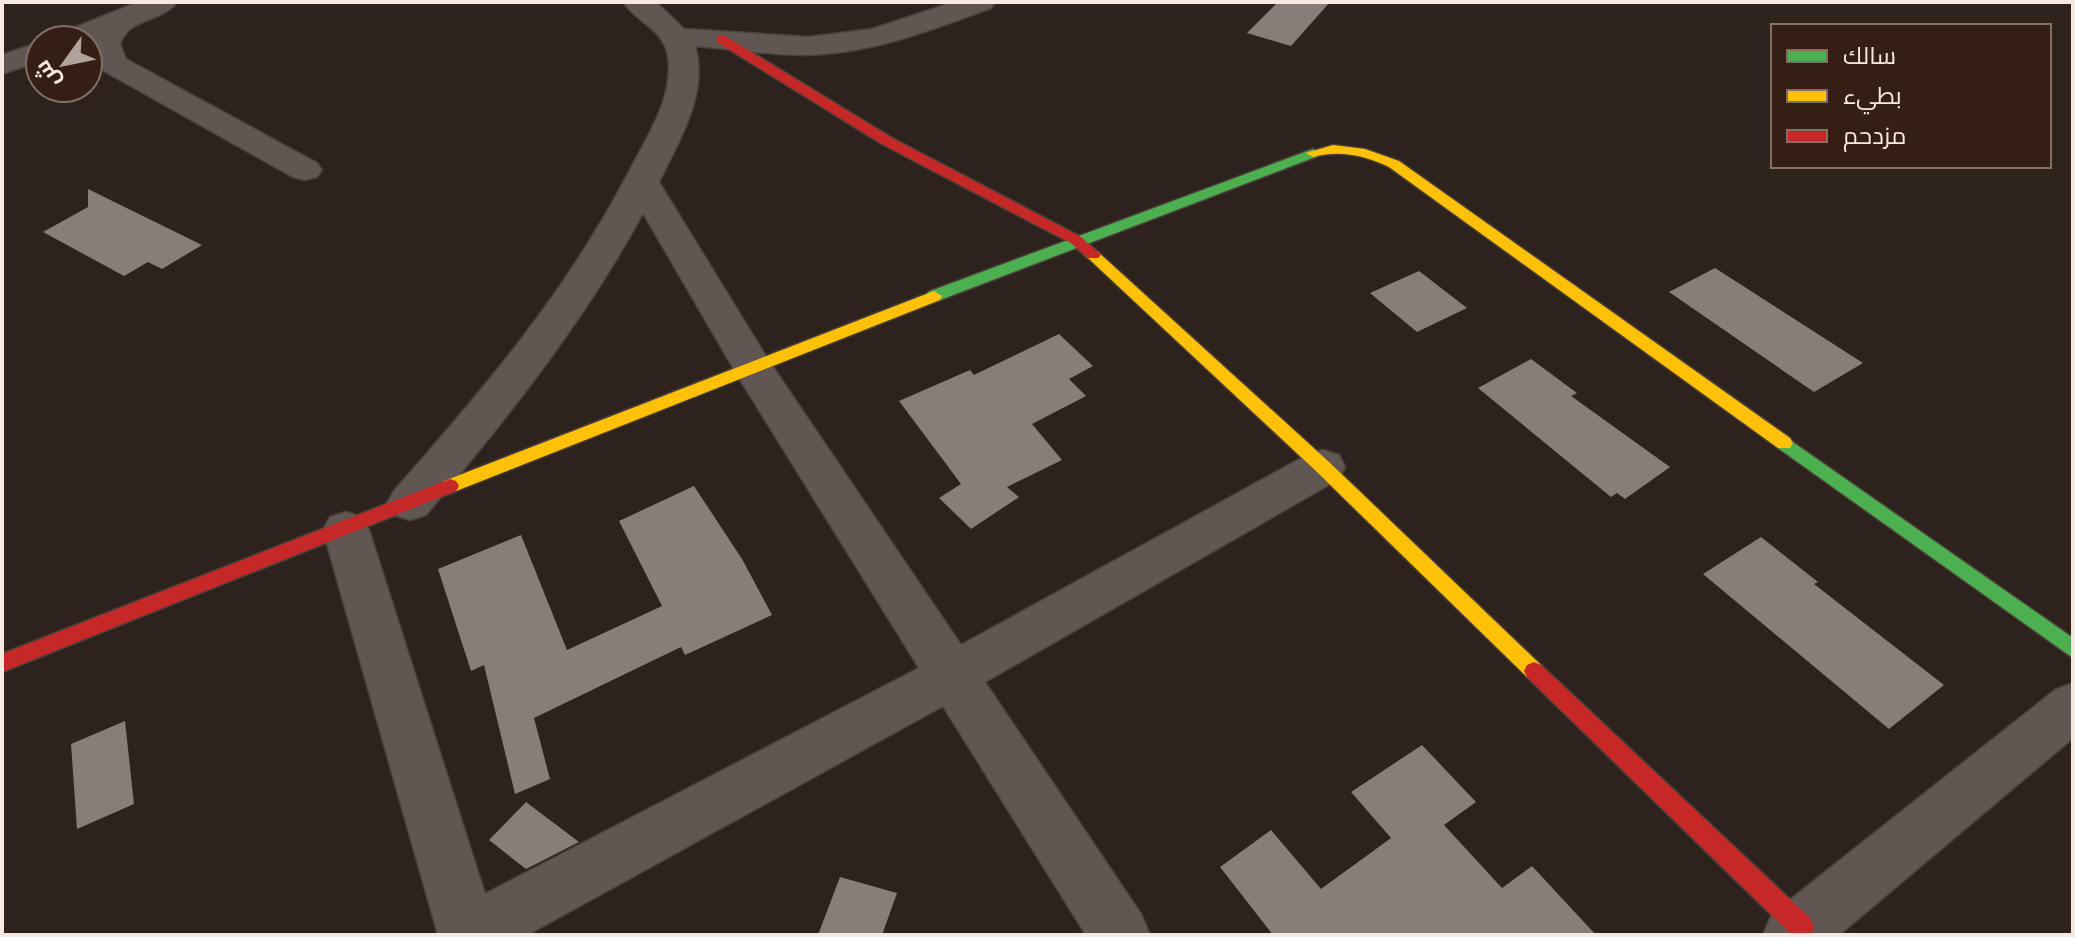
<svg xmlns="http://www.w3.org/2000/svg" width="2075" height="937" font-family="Helvetica,Cairo,sans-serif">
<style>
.building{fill:#877e77}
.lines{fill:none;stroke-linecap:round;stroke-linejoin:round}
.street-casing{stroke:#4b403b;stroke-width:3}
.fast-casing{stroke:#4b403b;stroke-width:3}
.slow-casing{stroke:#4b403b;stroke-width:3}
.jam-casing{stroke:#4b403b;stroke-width:3}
.street{fill:#605652;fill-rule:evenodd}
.fast{fill:#4caf50;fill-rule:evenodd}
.slow{fill:#ffc107;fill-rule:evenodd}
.jam{fill:#c62828;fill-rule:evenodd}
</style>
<rect width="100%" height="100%" fill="#2e221c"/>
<!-- building -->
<path class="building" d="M1278,2h52l-39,44 -44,-13z
M88,189l114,56 -40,24 -14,-7 -24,14 -81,-44 45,-25z
M1715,268l148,95 -49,29 -145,-100z
M1419,271l48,37 -50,24 -47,-39z
M1059,334l34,32 -24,13 17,17 -54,28 30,36 -55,27 12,10 -48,32 -32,-31 22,-14 -62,-83 71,-31 4,5z
M1531,359l46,34 -6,3 99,71 -45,32 -8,-6 -6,4 -133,-109z
M694,486l48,73 30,56 -87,40 -4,-8 -147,71 16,61 -35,15 -31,-129 -13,6 -33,-102 83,-34 46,115 95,-44 -43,-85z
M1761,537l57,45 -4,2 130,101 -55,44 -186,-155z
M125,721l9,83 -57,25 -6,-85z
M1422,745l54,57 -32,23 58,63 30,-22 64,69h-323l-53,-68 51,-37 50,59 70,-51 -40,-46z
M526,802l53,40 -53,27 -37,-29z
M840,877l57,16 -15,42h-64z"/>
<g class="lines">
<!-- street casing -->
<g class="street-casing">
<path id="street" d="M138,2h39c-14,20 -48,15 -57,42l6,15 191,104 5,7 -5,7 -12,3 -12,-3 -189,-106 -13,-20 1,-10 -38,-1 5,-6z
M623,2h33l28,27 125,8 63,-8 82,-27h41l-4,6c-59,22 -121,46 -185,47 -37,0 -74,-6 -111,-9 14,47 -16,95 -36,136l108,176 194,287 346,-190 16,-5 16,5 6,12 -6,12 -354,203 156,232 9,21h-64l-143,-229 -416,229h-89l-115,-405 7,-13 16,-5 16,5 7,13 116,364 434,-226 -180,-290 -96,-165c-60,111 -137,206 -217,302l-16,5 -16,-5 -7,-12 7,-12c93,-106 174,-200 239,-327 17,-32 41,-70 35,-108 -5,-28 -31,-33 -45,-54z
M40,42v19l-38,13v-19z
M2073,683v55l-234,197h-76l9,-21 283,-224z"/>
</g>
<!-- fast casing -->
<g class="fast-casing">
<path id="fast" d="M1313,149l7,4 -2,3 -378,144h-12l-2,-4 2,-4z
M1784,436l289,202v20l-295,-210 -3,-5 3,-5z"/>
</g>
<!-- slow casing -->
<g class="slow-casing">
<path id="slow" d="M1333,145l32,4 34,12 391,277 3,5 -3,5h-12l-389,-281c-25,-12 -49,-17 -76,-10l-7,-4z
M1093,250l5,2 231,210 212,203 3,6 -3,6 -7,3 -7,-3 -210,-205 -229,-214 -3,-3z
M934,291l8,5 -2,4 -484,191h-12l-3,-5 3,-5z"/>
</g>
<!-- jam casing -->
<g class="jam-casing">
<path id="jam" d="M717,36h8l167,102 189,99 20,18 -3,3h-10l-17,-15 -189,-99 -165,-102z
M450,479l6,2 3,5 -3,5 -454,181v-18z
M1534,662l7,3 270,254 3,9 -3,7h-19l-265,-258 -3,-6 3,-6z"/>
</g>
<!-- street -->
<use href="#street" class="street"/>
<!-- fast -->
<use href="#fast" class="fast"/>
<!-- slow -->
<use href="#slow" class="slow"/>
<!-- jam -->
<use href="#jam" class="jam"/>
</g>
<!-- border -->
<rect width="2075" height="937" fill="none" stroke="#f7e8e1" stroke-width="8"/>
<!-- legend -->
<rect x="1771" y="24" width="280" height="144" fill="#351f15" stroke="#836f67" stroke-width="2"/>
<rect x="1787" y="50" width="40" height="12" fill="#4caf50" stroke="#836f67" stroke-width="2"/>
<text x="1843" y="64" font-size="24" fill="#f7e8e1">سالك</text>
<rect x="1787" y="90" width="40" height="12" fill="#ffc107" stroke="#836f67" stroke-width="2"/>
<text x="1843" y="104" font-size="24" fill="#f7e8e1">بطيء</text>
<rect x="1787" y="130" width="40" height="12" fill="#c62828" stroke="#836f67" stroke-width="2"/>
<text x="1843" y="144" font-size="24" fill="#f7e8e1">مزدحم</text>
<!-- north arrow -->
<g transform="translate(64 64) rotate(237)"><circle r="38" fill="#351f15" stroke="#836f67" stroke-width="2"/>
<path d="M0-6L14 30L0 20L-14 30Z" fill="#b1a39c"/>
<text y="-12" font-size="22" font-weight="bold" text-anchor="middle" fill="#f7e8e1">ش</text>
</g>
</svg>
